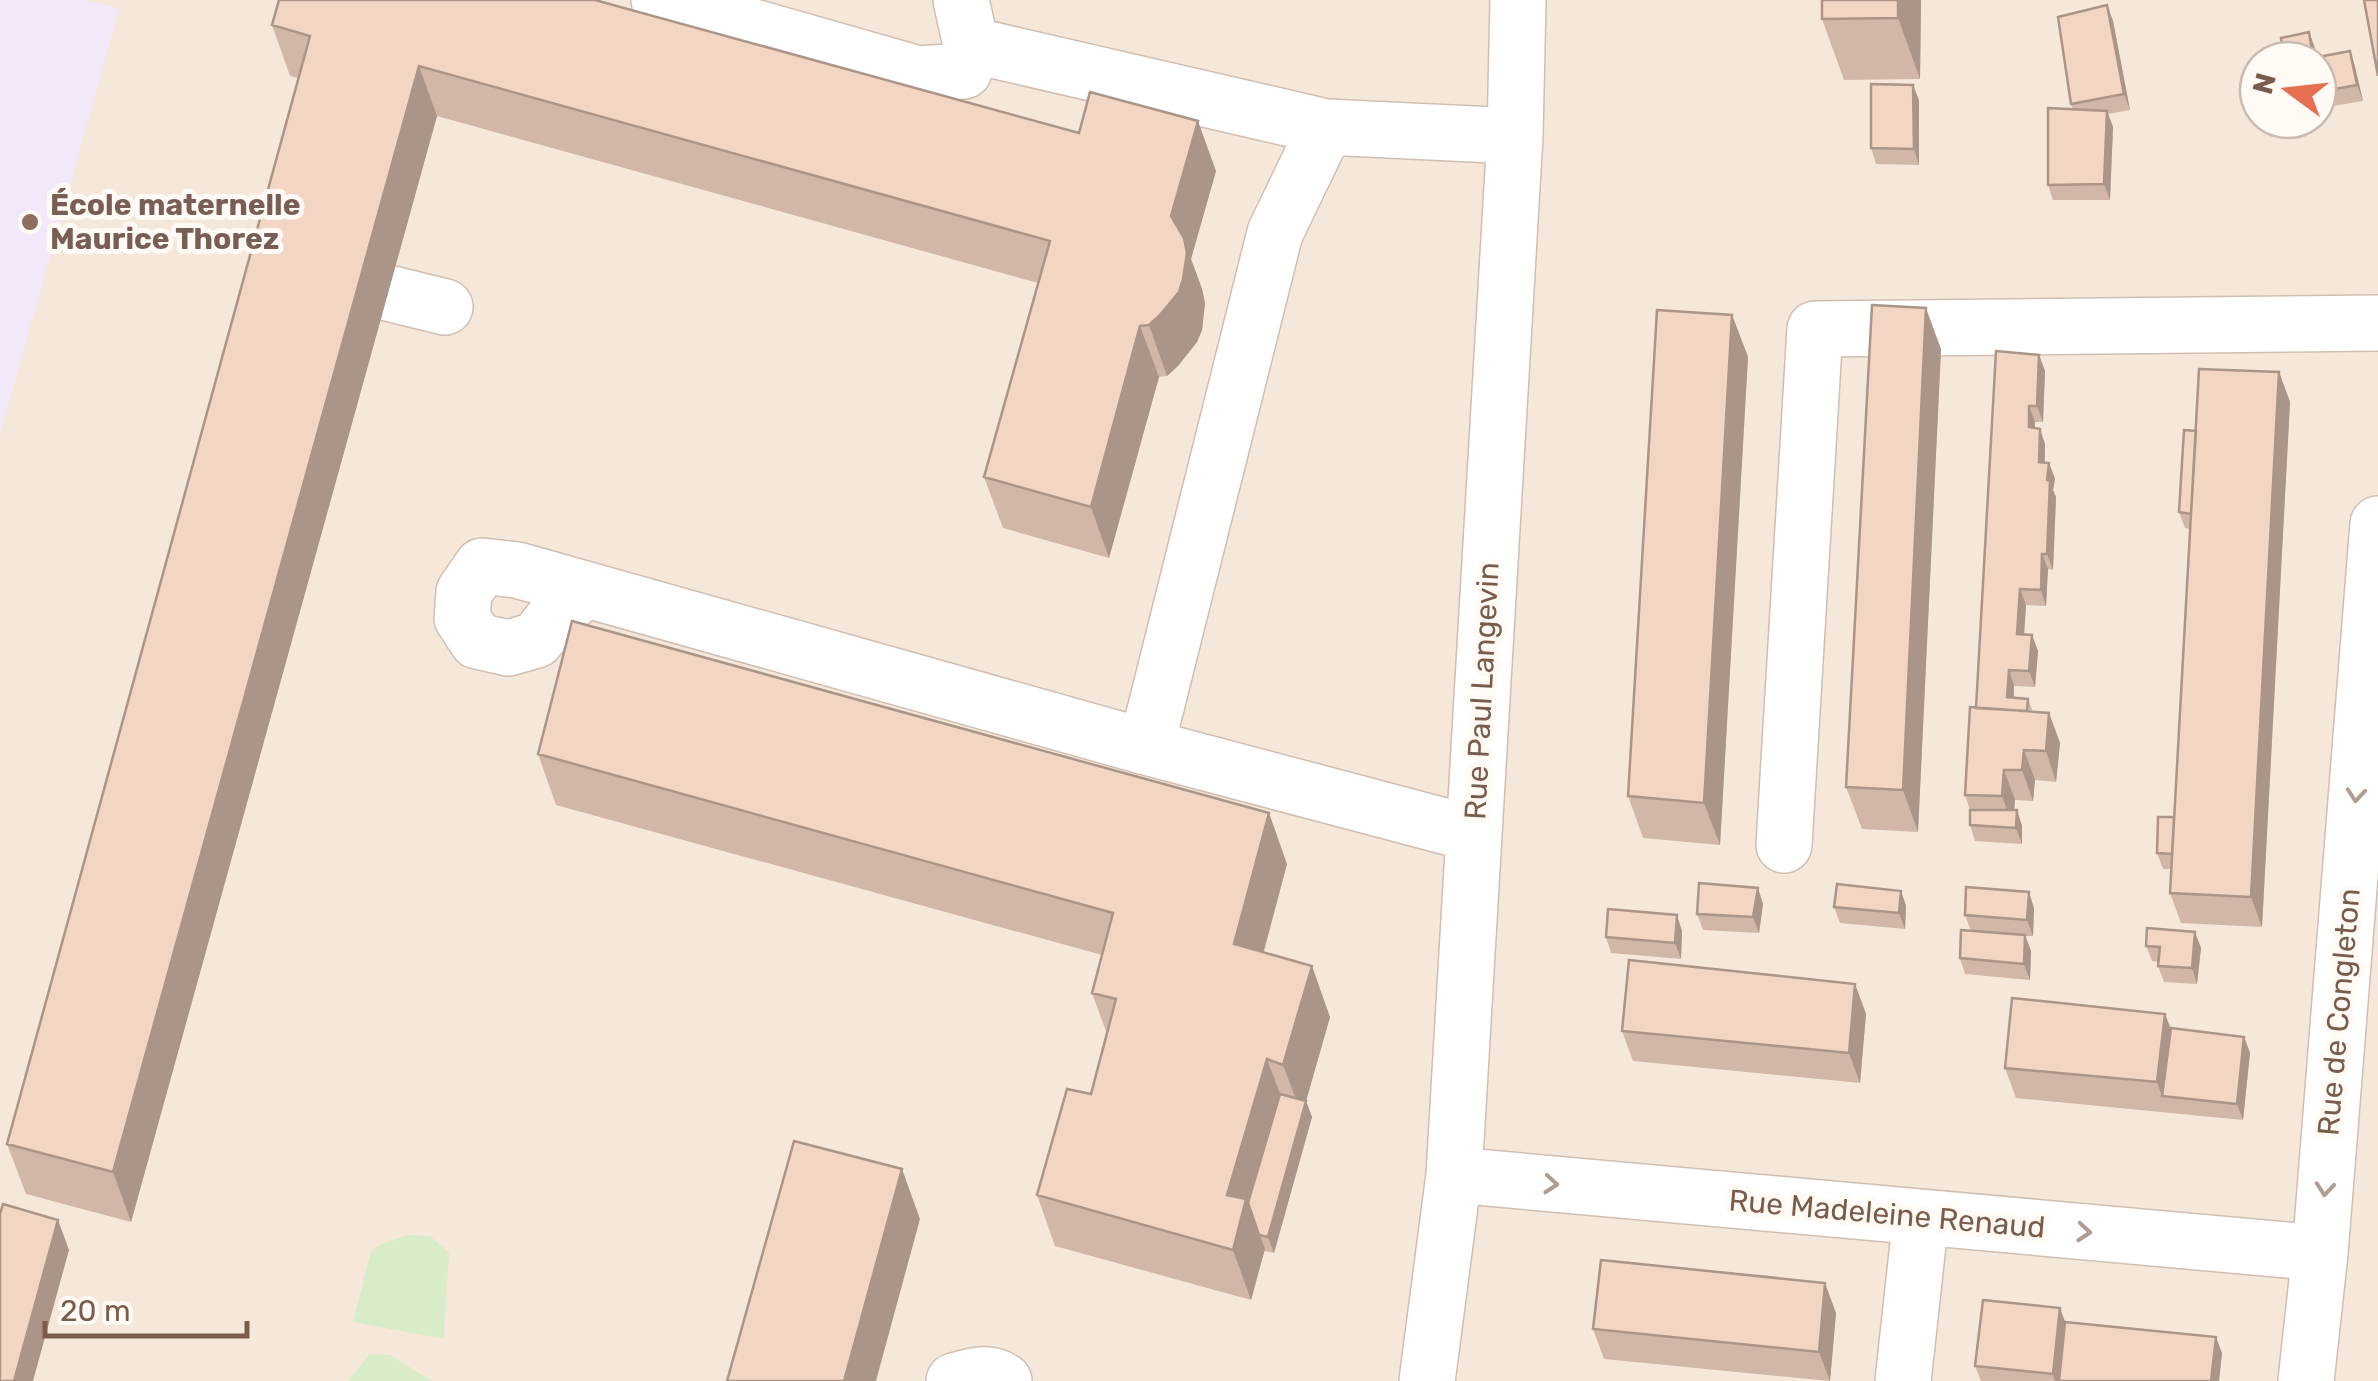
<svg xmlns="http://www.w3.org/2000/svg" width="2378" height="1381" font-family="Rubik,sans-serif">
<style>
.residential{fill:#f5e8da;fill-rule:evenodd}
.education{fill:#f3e8fa}
.green{fill:#d8ecc9}
.lines{fill:none;stroke-linecap:round;stroke-linejoin:round}
.minor-casing{stroke:#d1beb0;stroke-width:58}
.minor{stroke:#fff;stroke-width:55}
.wall{fill:#d1b7a8}
.shaded-wall{fill:#aa9588}
.building{fill:#f3d5c3;stroke:#aa9588;stroke-width:2.5}
.oneway{stroke:#af9d94}
.education-dot{fill:#8d6e63;stroke:#fffaf3;stroke-width:4}
.labels{text-anchor:middle;dominant-baseline:central;stroke-width:10;stroke-linejoin:round;paint-order:stroke}
.education-label{font-size:30px;font-weight:bold;fill:#785e54;stroke:#fffaf3;text-anchor:start}
.street-label{font-size:30px;fill:#7a5c4d;stroke:#fffaf3}
</style>
<rect width="100%" height="100%" fill="#fdf6ec"/>
<!-- residential -->
<path class="residential" d="M0,0h2378v1381h-2378zM2258,60h60v60h-60z"/>
<!-- education -->
<path class="education" d="M0,0h86l33,9 -119,426z"/>
<!-- green -->
<path class="green" d="M407,1235l23,1 19,17 -5,86 -91,-17 18,-70 8,-7z
M370,1354l20,1 42,26h-84z"/>
<g class="lines">
<!-- minor casing -->
<g class="minor-casing">
<path id="minor" d="M659,0l259,74 46,-3 7,-26 -10,-45
M971,45l355,82 189,9
M1326,127l-51,106 -129,514 328,87
M388,293l57,14
M584,590l-27,24 -21,26 -28,8 -31,-7 -15,-23 2,-26 18,-26 35,4 629,177
M1784,845l31,-516 563,-6
M1454,1175l866,78
M954,1381c17,-5 35,-11 50,0
M1427,1381l27,-206 61,-1039 3,-136
M1903,1381l18,-164
M2306,1381l14,-128 58,-729"/>
</g>
<!-- minor -->
<use href="#minor" class="minor"/>
</g>
<!-- wall -->
<path class="wall" d="M1921,0l-1,79 -76,1 -22,-61z
M2107,5l6,16 17,89 -22,4 5,13 -3,73h-57l-5,-15 25,-76 -2,-5z
M272,25l944,146 -25,88 11,30 3,14 -3,27 -5,12 -19,24 -11,10 -8,1 -50,181 -106,-30 -19,-51 54,-194 -601,-167 -306,1106 -105,-28 -19,-50 291,-1066 -8,-2z
M2315,48l1,9 34,-6 5,16 8,34 -42,7 -3,-9v-39h-34z
M1919,100v65l-43,-1 -5,-16z
M1732,315l16,42 -28,488 -77,-7 -15,-42z
M1941,349l-23,483 -56,-3 -16,-42z
M1996,351l43,4 6,16 -2,51h-8v6l10,16v19h4l6,16 -2,11 3,7 -3,73 -5,-1 -2,37 -20,-1 -2,29 8,1 6,16 -3,36 -21,-1v11l14,2 5,13 16,1 11,30 -4,39 -21,-2 -2,21 -18,-1 -1,10h3l5,16v18l-47,-3 -5,-16v-15l-5,-15 11,-87z
M2279,372l11,30 -28,525 -81,-4 -11,-30 1,-24h-8l-6,-16 17,-36 16,-288 -5,-1 -6,-16 17,-81z
M538,754l749,110 -23,88 66,65 -24,84 6,16 -38,136 -10,-2 -13,49 -196,-54 -18,-51 54,-101 16,-60 -15,-41 10,-38 -546,-150z
M1901,891l5,15 -1,23 -65,-6 -6,-16z
M1763,904l-4,29 -56,-3 -6,-16z
M2034,908l-1,28h-8l6,15 -1,29 -65,-6 -5,-16 11,-27 -6,-16z
M1682,931l-1,28 -70,-6 -5,-16z
M2146,946l55,2 -4,36 -33,-2 -6,-16 1,-4 -7,-1z
M1855,984l11,30 -6,69 -227,-22 -11,-30z
M2165,1014l6,14 73,9 6,16 -7,67 -227,-22 -11,-30z
M2060,1308l5,14 157,31 -3,28h-238l-6,-15z
M1836,1313l-6,68 -226,-22 -11,-30z"/>
<!-- shaded-wall -->
<path class="shaded-wall" d="M1898,0h23l-1,79 -22,-61z
M2107,5l6,16 17,89 -6,-16z
M2309,32l6,16 1,12h-3z
M2350,51l5,16 8,34 -6,-16z
M419,66l18,50 -306,1106 -18,-50z
M1913,85l6,15v65l-5,-16z
M2107,111l6,16 -3,73 -6,-16z
M1198,121l18,50 -25,88 11,30 3,14 -3,27 -5,12 -19,24 -11,10 -18,-51 22,-109z
M1926,308l15,41 -23,483 -15,-42z
M1732,315l16,42 -28,488 -16,-42z
M1140,326l19,51 -50,181 -18,-51z
M2039,355l6,16 -2,51 -6,-16z
M2279,372l11,30 -28,525 -11,-30z
M2029,406l6,16v21l-6,-16z
M2040,429l5,15 -1,34 -5,-16z
M2049,463l6,16 -2,11 3,7 -3,73 -6,-16v-74z
M2042,554l6,15 -2,37 -5,-16z
M2020,589l6,16 -3,45 -6,-16z
M2032,635l6,16 -3,36 -6,-16z
M2009,670l5,16 -1,27 -6,-16z
M2049,713l11,30 -4,39 -10,-31z
M2024,750l11,30 -2,21 -11,-31z
M2004,770l11,30 -2,26 -11,-30z
M2017,810l5,16v18l-6,-16z
M1269,813l18,51 -35,130 -18,-50z
M1758,888l5,16 -4,29 -6,-16z
M1901,891l5,15 -1,23 -6,-16z
M2029,892l5,16 -1,28 -6,-16z
M1677,915l5,16 -1,28 -6,-16z
M2195,932l6,16 -4,36 -5,-16z
M2025,935l6,16 -1,29 -6,-16z
M1312,966l18,51 -28,98 -19,-50z
M1855,984l11,30 -6,69 -11,-30z
M2165,1014l11,30 -14,52 -5,-14z
M2244,1037l6,16 -7,67 -6,-16z
M1267,1059l19,51 -32,109 11,30 -14,51 -18,-50 -6,-55z
M1306,1101l6,16 -38,136 -6,-16z
M902,1169l18,50 -44,162h-32z
M58,1220l11,30 -36,131h-19z
M1825,1283l11,30 -6,68 -11,-29z
M2060,1308l11,30 -5,43h-11l-2,-7z
M2216,1337l6,16 -3,28h-8z"/>
<!-- building -->
<path class="building" d="M279,0h316l484,133 11,-41 108,29 -27,95 13,22 3,15 -4,26 -4,13 -20,24 -10,9 -9,1 -49,181 -107,-30 66,-236 -631,-175 -306,1106 -106,-28 303,-1108 -38,-11z
M1822,0h76v18l-76,1z
M2364,0h14v76z
M2107,5l17,89 -53,10 -13,-87z
M2309,32l4,26 37,-7 7,34 -39,7v-32h-34l-3,-22z
M1871,84l42,1 1,64 -43,-1z
M2048,108l59,3 -3,73 -56,1z
M1872,305l54,3 -23,482 -57,-3z
M1657,310l75,5 -28,488 -76,-7z
M1996,351l43,4 -2,51h-8v21l11,2 -1,33 10,1 -2,17 3,1 -3,73h-5l-1,36 -21,-1 -3,45 15,1 -3,36 -20,-1 -2,27 21,2 -1,12 -51,-3z
M2199,369l80,3 -28,525 -81,-4z
M2184,430l12,1 -5,83 -12,-2z
M572,621l697,192 -35,131 78,22 -29,99 -16,-6 -40,136 19,4 -13,51 -196,-55 30,-106 24,5 25,-95 -24,-6 21,-80 -575,-159z
M1970,707l79,6 -3,38 -22,-1 -2,20h-18l-2,26 -37,-1z
M1970,810h47l-1,18 -46,-3z
M2158,817h16l-2,37 -15,-1z
M1699,883l59,5 -5,29 -56,-3z
M1837,884l64,7 -2,22 -65,-6z
M1966,887l63,5 -2,28 -62,-5z
M1608,909l69,6 -2,28 -69,-6z
M2147,928l48,4 -3,36 -34,-2 2,-19 -14,-1z
M1961,930l64,5 -1,29 -64,-6z
M1629,960l226,24 -6,69 -227,-22z
M2012,998l153,16 -8,68 -152,-14z
M2171,1028l73,9 -7,67 -75,-8z
M1280,1094l26,7 -38,136 -9,-2 -11,-32z
M794,1141l108,28 -58,212h-117z
M3,1204l55,16 -44,161h-14v-167z
M1601,1260l224,23 -6,69 -226,-23z
M1983,1300l77,8 -7,66 -78,-8z
M2065,1322l151,15 -5,44h-152z"/>
<!-- one-way arrows -->
<defs><path id="oneway-chevron" d="M-2-3.5L2.5 0L-2 3.5" fill="none" stroke-width="1.6" stroke-linecap="round" stroke-linejoin="round" transform="scale(2.5)"/></defs>
<g class="oneway">
<use href="#oneway-chevron" transform="translate(2356 795) rotate(95)"/>
<use href="#oneway-chevron" transform="translate(1551 1184) rotate(5)"/>
<use href="#oneway-chevron" transform="translate(2325 1189) rotate(95)"/>
<use href="#oneway-chevron" transform="translate(2084 1232) rotate(5)"/>
</g>
<!-- markers -->
<circle class="education-dot" cx="30" cy="222" r="10"/>
<g class="labels">
<!-- education labels -->
<g class="education-label">
<text x="50" y="205">École maternelle<tspan x="50" dy="34">Maurice Thorez</tspan></text>
</g>
<!-- street labels -->
<g class="street-label">
<text transform="translate(1482 691) rotate(-87)">Rue Paul Langevin</text>
<text transform="translate(2339 1012) rotate(-85)">Rue de Congleton</text>
<text transform="translate(1887 1214) rotate(5)">Rue Madeleine Renaud</text>
</g>
</g>
<!-- north arrow -->
<g transform="translate(2288 90) rotate(285)"><circle r="48" fill="#fffaf3" stroke="#cabbb1" stroke-width="2.5"/>
<path d="M0-8L18 38L0 25L-18 38Z" fill="#e76f51"/>
<text y="-15" font-size="28" font-weight="bold" text-anchor="middle" fill="#7a5c4d">N</text>
</g>
<!-- scale -->
<path d="M45 1321v15h202v-15" fill="none" stroke="#7a5c4d" stroke-width="5"/>
<text x="60" y="1321" font-size="30" fill="#7a5c4d" stroke="#fffaf3" stroke-width="8" paint-order="stroke">20 m</text>
</svg>
